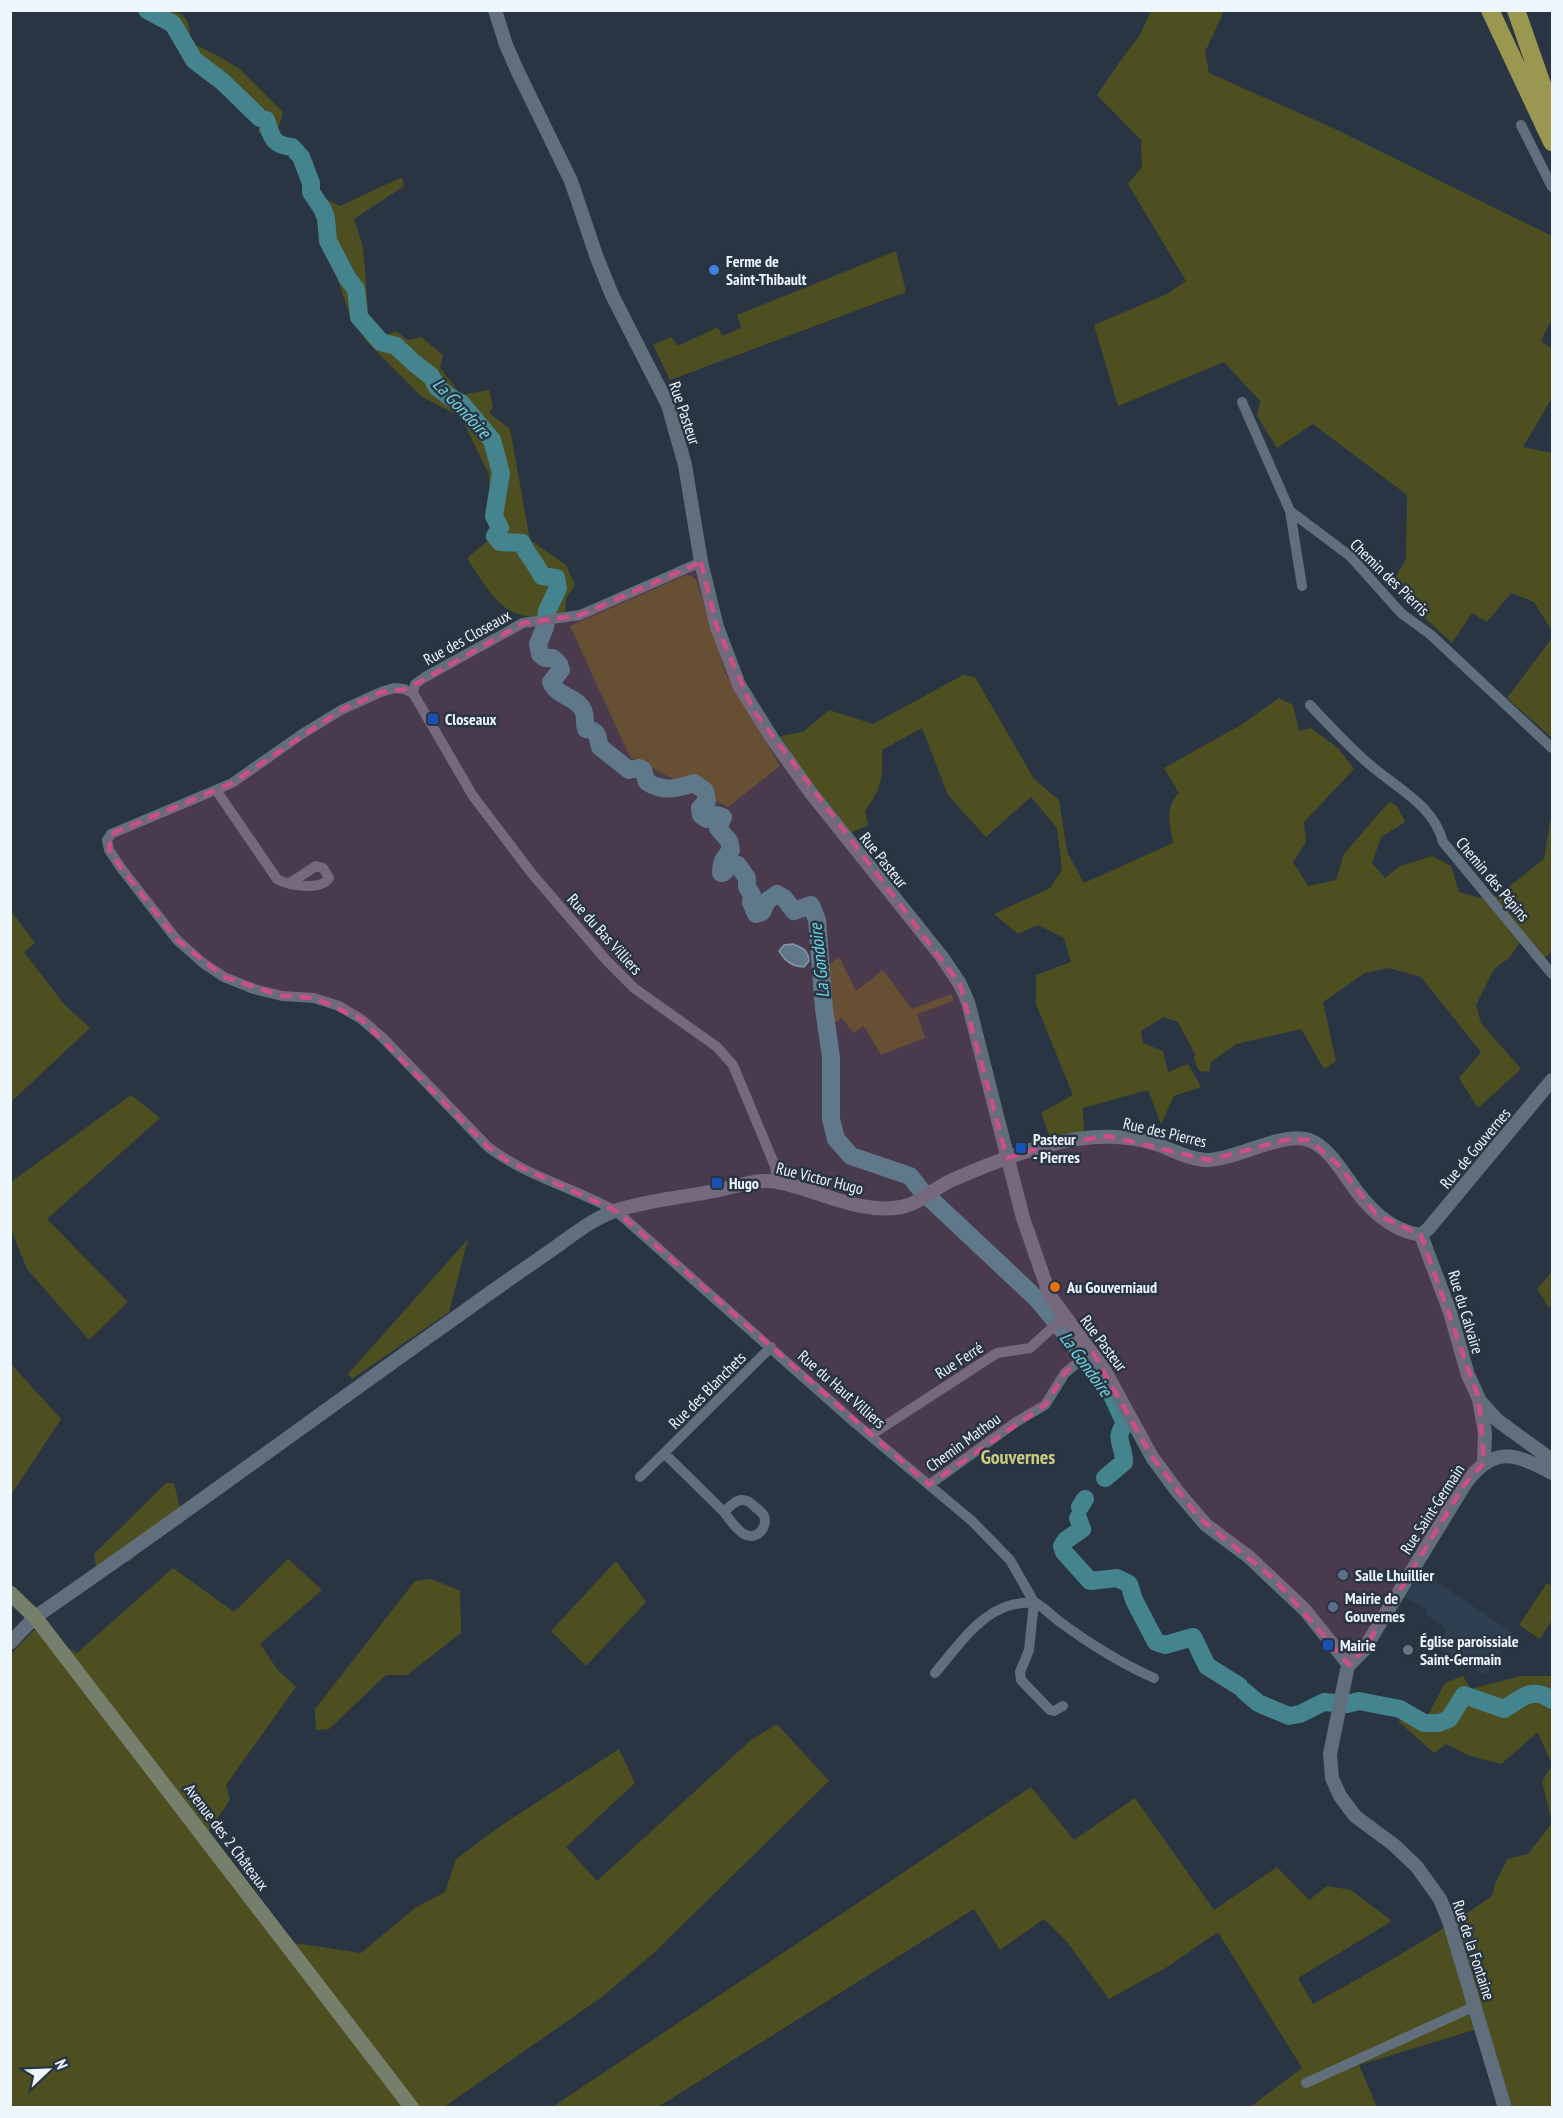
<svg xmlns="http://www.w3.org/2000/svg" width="1563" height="2118" font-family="'PT Sans Narrow',sans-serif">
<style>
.built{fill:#2e3f51}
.green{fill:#4d4f20}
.water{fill:#44848e;stroke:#77a6af;stroke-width:1.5}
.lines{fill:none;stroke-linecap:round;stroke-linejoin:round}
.river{stroke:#44848e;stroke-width:18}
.minor{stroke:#616e7c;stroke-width:10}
.tertiary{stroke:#616e7c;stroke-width:14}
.secondary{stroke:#767e6c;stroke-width:15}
.trunk{stroke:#9a9850;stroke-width:18}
.marked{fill:#cd4f84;fill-opacity:0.2;stroke:#cd4f84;stroke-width:4.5;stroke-dasharray:12 8;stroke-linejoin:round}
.shop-dot{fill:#3f7fe0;stroke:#293542;stroke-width:2}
.transit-dot{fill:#1a4fb4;stroke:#293542;stroke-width:2}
.food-dot{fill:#e8710a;stroke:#293542;stroke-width:2}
.service-dot{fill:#5c6f8a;stroke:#293542;stroke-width:2}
.worship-dot{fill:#6b7280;stroke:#293542;stroke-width:2}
.labels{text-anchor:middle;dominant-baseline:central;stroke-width:5;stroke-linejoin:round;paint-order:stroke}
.poi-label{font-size:16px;font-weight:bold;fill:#edf5fd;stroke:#293542;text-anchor:start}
.street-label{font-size:16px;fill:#edf5fd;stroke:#293542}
.water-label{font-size:18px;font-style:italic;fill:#70d6e5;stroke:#293542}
.quarter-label{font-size:20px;font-weight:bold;fill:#cbcc7f;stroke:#293542}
</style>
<rect width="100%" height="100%" fill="#293542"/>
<!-- built -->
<path class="built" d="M1421,1571l92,62 -27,42 -47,-26 8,-20 -20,-14 1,-5 -23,-13z"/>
<!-- green -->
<path class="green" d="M143,11c28,0 49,-6 47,31l30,15 21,13 42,42 -7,24 5,8 12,2 21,15 -3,7 7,27 22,11 62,-29 2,9 -50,33 9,28 6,75 14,15 13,-6 12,9 13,-3 22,18 -3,13 21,27 28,-5 4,16 -4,7 21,16 20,111 36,25 9,20 -9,14 -1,16c-15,1 -33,4 -48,-1 -21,-7 -38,-38 -50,-56l23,-19 -1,-65 -28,-57 -39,-20 -55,-55 -17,-26 -24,-71 -33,-88 -35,-25 4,-9 -34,-39 -34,-18 -20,-33z
M1151,11h73l-19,41 4,21 124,55 219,108v83l-11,22 11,8v49l-29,49 29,6v178l-18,-29 -23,-9 -24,29 -15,-9 -20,30 -61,-56 15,-29 1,-63 -94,-71 -36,24 -20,-32 3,-15 -36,-39 -106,44 -24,-81 73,-31 19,-13 -58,-97 14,-17 -1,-27 -44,-45 24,-35 19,-25z
M896,251l10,41 -236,88 -17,-35 18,-8 7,9 40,-19 4,9 19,-8 -4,-13z
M686,575l6,1 4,4 30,94 54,92 -52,41 -98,-50 -60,-131z
M1552,638v100l-45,-40z
M963,675l12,2 59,102 25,21 8,52 17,31 89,-40c-3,-18 -9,-35 6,-50l-15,-25 77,-43 38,-27 14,7 6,26 12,-3 27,20 16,21 -50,53 2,20 -13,20 15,24 28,-6 8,-26 45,-52 8,4 8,16 -24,15 -9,26 13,15 15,-12 32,-10 19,10 8,26 22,6 16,-2 47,-37 6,-38 2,-2v133l-10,8 -23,-17 -10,15 -15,11 -18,36 5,18 40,46 -43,39 -19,-30 22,-26 -60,-75 -32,-9 -24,5 -42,29 13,59 -12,8 -23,-40 -65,15 -25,18 -2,10 -10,-1 -5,-12 1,-5 -17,-32 -14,-5 -23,14 2,12 20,8 5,21 20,-8 13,23 -27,9 -13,28 -13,-34 -65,18 1,32 -31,5 -12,-32 32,-18 -37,-91v-29l35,-13 -7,-24 -26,-13 -20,9 -24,-20 56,-26 12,-18 -5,-42 -26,-31 -45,40 -38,-42 -26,-67 -40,22c1,29 0,37 -17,61l3,14 -18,8 -44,-57 -26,-40 23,-4 26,-22 44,14z
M11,911l24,32 -11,9 39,51 27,25 -79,74z
M839,957l17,34 27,-21 29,39 39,-15 3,7 -37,13 8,24 -44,17 -17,-29 -11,7 -11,-15 -13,9 -6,-47 1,-12z
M131,1095l29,23 -113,101 81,83 -39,38 -62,-71 -16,-40v-47z
M468,1239l-19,73 -97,67 -4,-5z
M1552,1272v32l-3,4 -12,-19z
M11,1364l50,55 -50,76z
M166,1483h8l6,26 -13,17 -37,35 -34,5 -2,-12z
M288,1559l34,31 -62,54 17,25 19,18 -70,98 4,15 -21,31 85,112 67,10 54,-45 30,-16 11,-33 46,-34 117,-76 16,34 -69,64 31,34 154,-141 26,-16 52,57 -173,170 -54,46 -158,110 -433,1v-454l23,-24 43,23 96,-85 61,44z
M616,1561l30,41 -60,64 -35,-35z
M432,1579l28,12 1,42 -54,42h-21l-57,54 -13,1 -1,-21 100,-128z
M1547,1583l5,3v34l-12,19 -21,-14z
M1463,1676l8,13 49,-13h32v431h-40l-25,-81 -128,39 18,42h-127l52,-39 -84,-136 -51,35 -58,32 -42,-57 -23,-23 -44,31 -26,-41 -316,198 -107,1 480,-321 43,53 61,-42 79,112 63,-43 32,33 18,-14 24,4 41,31 -94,57 15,26c61,-34 122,-68 179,-108l3,-12 12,-25 21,-5 24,-31 -10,-42 10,-16 -14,-33 -37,32 -31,-8 -24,-12 -12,9 -36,-32 30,-6 17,-32z"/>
<!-- water -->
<path class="water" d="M793,944c10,4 15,6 16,17l-5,6c-12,-1 -18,-5 -25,-16l5,-6z"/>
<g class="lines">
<!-- river -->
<path class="river" d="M147,10l26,14 21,36 29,22 37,36 6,2c6,17 6,25 26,27l9,10 10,26v9l12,18 3,8 2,23 20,38 8,10 3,28 22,25 15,4 18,17 17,13 6,11 14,11 10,5 31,37 9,33 -7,43 6,12 -5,8 5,6 22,1c5,12 14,20 20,33l14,2 2,10 -11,23 -2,16 -7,17 2,10 5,4h8l6,6 2,6 -10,12c6,15 25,14 32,28 3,6 1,13 3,19 13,2 11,7 14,18l29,23 10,-2 4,2 4,12c16,10 30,7 47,1l11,8 2,10 -7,7 1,7 6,4 10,-4 6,2 -5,11 11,13 2,9c-8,10 -9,9 -10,23h2l9,-9 6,1 9,13v9l5,8 -1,7 5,12 6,-2 5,-11 10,-7 7,4 10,13 17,-6 6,15 7,89 7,48v62l5,20 15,17 59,20 11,14 117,110 53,64 22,33 9,20
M1105,1478l19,-16c0,-18 -11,-23 1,-38
M1080,1507l5,-8
M1078,1518l4,11 -16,11 -4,6 2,6 26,29 27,-3 12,6 5,16 22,42 9,3 28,-8 14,29 32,20
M1244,1691l14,12 31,13 11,-2 24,-12 23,2 12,-3 41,8 24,14h15l10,-4 15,-24 40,14c18,-11 28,-23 48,-9"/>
<!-- minor -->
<path class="minor" d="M1521,125l31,62
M1242,402l48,109 60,45 51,57 30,22 121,113
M1290,511l12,75
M413,693l-9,-4 -10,-1 -13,4 -40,18 -39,24 -70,49 -121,51 -4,6 2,10 12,18 56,72 26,23 21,14 30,12 28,7 32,2 25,8 22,13 22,19 105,109c38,29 86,41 128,64l239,212 117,98 38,39 24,42 -5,48 -9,22 1,8 29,30 4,1 9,-5
M413,693l60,103 60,79 74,86 27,27 83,59 16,18 42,101 2,16
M413,693l2,-9 10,-7 98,-54 57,-8 121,-53
M1310,705c19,20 38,41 59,59 27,24 64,40 74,78l109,132
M216,790l61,89c12,7 44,12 52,-1l-6,-10 -7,-2 -26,17
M871,1435l126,-82 33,-5 34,-31
M664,1453l60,59c10,-10 18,-18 30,-6 3,3 8,6 10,10 4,10 -6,24 -18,19 -8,-3 -17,-16 -22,-23
M640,1477l131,-130
M929,1485l87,-63 29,-17 20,-32 27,-22
M1034,1602c11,6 17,13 26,20 30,22 60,41 94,56
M935,1673c20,-23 44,-60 76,-68 7,-2 16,-2 23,-3
M1306,2083l169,-77"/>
<!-- tertiary -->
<path class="tertiary" d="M495,10l11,35 12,27 53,109 26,77 15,37 56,110 17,60 16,97 16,65 22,58 33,53 39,55 131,164 18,27 8,18 55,216 27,78 55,75 47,86 25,34 29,34 43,32 56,53 44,55
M1421,1235l29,77 18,63 11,24 6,34 -1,30
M1421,1235l8,-7 123,-148
M1480,1401l17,19 55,40
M10,1643l25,-26c145,-99 285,-204 427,-304 30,-22 61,-43 91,-64 21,-15 43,-33 68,-40 30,-9 63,-12 94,-18 19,-4 43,-13 62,-9 40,7 82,33 124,25 18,-3 32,-18 49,-26 40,-18 83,-35 127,-42 27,-4 54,-3 79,5 17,6 34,16 53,16 29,-1 73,-29 100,-20 17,6 29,25 39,39 18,27 40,51 73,56
M1505,2108l-56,-187 -9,-22 -23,-32 -23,-22 -39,-29 -15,-20 -8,-18 -2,-24 17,-84 2,-5 14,-14 102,-167c29,-39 49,-31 87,-11"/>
<!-- secondary -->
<path class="secondary" d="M10,1593l25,24 377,491"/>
<!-- trunk -->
<path class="trunk" d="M1490,10l62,132
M1516,10l36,103"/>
</g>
<!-- marked area -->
<path class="marked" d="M701,562l16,65 37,84 206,273 47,174 37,-12 64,-10 101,24 80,-21 20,1 30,25 37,49 45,21 58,164 5,64 -19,21 -102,167 -14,14 -74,-85 -76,-62 -47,-61 -60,-106 -27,22 -20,32 -116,80 -313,-274 -109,-50 -19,-14 -127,-128 -47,-21 -32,-2 -58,-19 -47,-37 -56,-72 -12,-18 2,-16 121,-51 109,-73 40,-18 26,-3 116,-66 57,-8z"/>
<!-- markers -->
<circle class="shop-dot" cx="714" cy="270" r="6"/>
<g class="transit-dot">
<rect x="427" y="713" width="12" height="12" rx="3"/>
<rect x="1015" y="1142" width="12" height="12" rx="3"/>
<rect x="711" y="1177" width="12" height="12" rx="3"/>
<rect x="1322" y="1639" width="12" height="12" rx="3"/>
</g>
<circle class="food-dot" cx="1055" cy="1287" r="6"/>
<g class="service-dot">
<circle cx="1343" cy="1575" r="6"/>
<circle cx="1333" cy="1607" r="6"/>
</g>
<circle class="worship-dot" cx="1408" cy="1650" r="6"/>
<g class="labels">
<!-- poi labels -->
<g class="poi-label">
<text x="726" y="261">Ferme de<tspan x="726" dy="18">Saint-Thibault</tspan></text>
<text x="445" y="719">Closeaux</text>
<text x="1033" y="1139">Pasteur<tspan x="1033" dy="18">- Pierres</tspan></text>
<text x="729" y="1183">Hugo</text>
<text x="1067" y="1287">Au Gouverniaud</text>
<text x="1355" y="1575">Salle Lhuillier</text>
<text x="1345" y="1598">Mairie de<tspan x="1345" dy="18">Gouvernes</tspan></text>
<text x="1420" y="1641">Église paroissiale<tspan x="1420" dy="18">Saint-Germain</tspan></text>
<text x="1340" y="1645">Mairie</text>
</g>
<!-- street labels -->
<g class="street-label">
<text transform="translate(685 413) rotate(71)">Rue Pasteur</text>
<text transform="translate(1390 577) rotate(44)">Chemin des Pierris</text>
<text transform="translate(467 637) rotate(-29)">Rue des Closeaux</text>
<text transform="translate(884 860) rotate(51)">Rue Pasteur</text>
<text transform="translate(1493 879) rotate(50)">Chemin des Pépins</text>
<text transform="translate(605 934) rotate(48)">Rue du Bas Villiers</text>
<text transform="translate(1165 1132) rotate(13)">Rue des Pierres</text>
<text transform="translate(1475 1148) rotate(-50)">Rue de Gouvernes</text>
<text transform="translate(820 1178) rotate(14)">Rue Victor Hugo</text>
<text transform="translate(1466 1312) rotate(73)">Rue du Calvaire</text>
<text transform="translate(1104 1343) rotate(53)">Rue Pasteur</text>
<text transform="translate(959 1360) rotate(-33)">Rue Ferré</text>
<text transform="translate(842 1389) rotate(41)">Rue du Haut Villiers</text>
<text transform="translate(707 1390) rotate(-45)">Rue des Blanchets</text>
<text transform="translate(963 1442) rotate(-36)">Chemin Mathou</text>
<text transform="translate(1432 1509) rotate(-57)">Rue Saint-Germain</text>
<text transform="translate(227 1837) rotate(53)">Avenue des 2 Châteaux</text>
<text transform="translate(1474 1950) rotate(72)">Rue de la Fontaine</text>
</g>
<!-- water labels -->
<g class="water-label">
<text transform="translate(462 408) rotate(47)">La Gondoire</text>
<text transform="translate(819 961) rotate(-96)">La Gondoire</text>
<text transform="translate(1086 1364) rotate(54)">La Gondoire</text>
</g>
<!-- quarter labels -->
<g class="quarter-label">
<text x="1018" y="1457">Gouvernes</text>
</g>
</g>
<!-- border -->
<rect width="1563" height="2118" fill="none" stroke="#edf5fd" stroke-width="24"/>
<!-- north arrow -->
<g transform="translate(48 2070) rotate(67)" stroke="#293542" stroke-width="4.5" paint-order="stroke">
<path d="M0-4.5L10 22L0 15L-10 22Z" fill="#edf5fd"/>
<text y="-9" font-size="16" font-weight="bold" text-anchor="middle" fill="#edf5fd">N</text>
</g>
</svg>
